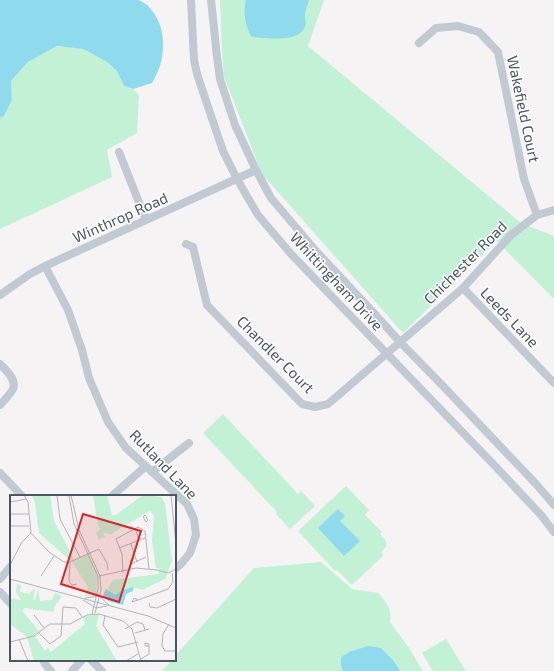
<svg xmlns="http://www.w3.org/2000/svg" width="554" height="671" font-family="'Exo 2',sans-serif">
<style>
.green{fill:#c3f1d5}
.water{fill:#90daee}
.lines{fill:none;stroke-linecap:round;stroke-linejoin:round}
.street{stroke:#c1cad2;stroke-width:8}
.labels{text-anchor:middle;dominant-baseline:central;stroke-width:3;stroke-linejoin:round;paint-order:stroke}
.street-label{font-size:15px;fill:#4a5661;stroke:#fff}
.inset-road{fill:none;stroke:#b1b4b9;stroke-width:1}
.view{fill:#d62828;fill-opacity:0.15;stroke:#d62828;stroke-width:2}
.inset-edge{fill:none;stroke:#4a5661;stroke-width:2}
</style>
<rect width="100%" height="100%" fill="#f5f3f3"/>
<!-- green -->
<path class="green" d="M220,0h104l-16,46 213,177 33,13v63l-57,-58 -94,92 -141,-159 -39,-100z
M57,46l26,3 24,13 10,9 7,15 9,3 6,6 -2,38 -30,17 5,27 -112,52v-111l4,-2 8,-16 -1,-19 17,-19z
M223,414l75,80 3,-3 14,15 -25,23 -14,-15 1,-2 -74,-79z
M346,486l23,24 -4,5 17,17 -2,2c7,8 10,10 1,18l3,3 -32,30 -15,-15 -2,1 -37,-40z
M321,562l31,27 26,4c9,11 14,15 12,29l19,26 14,23h-261l10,-11h3v-4l79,-88z
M446,639l20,32h-33l-11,-18z"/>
<!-- water -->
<path class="water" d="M0,0h139c3,2 8,4 10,7 15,16 17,39 11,59 -2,6 -5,11 -8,17l-19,6 -9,-3 -7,-15 -10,-9 -24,-13 -26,-3 -29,16 -17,19 1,19 -8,16 -4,2z
M246,0h63c-1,5 -4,10 -4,15 -1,4 2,7 0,12 -7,16 -38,11 -53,10 -7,-10 -9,-25 -6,-37z
M338,509l7,7 -5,5 20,20 -16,15 -26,-28z
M368,646l13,2 12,12 7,11h-57l-2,-6v-8l8,-5z"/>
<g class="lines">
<!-- street -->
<path class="street" d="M191,0l3,60 3,14 7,21 19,56 14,28 21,36 33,39 204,212 46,49 13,17
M211,0l6,57 3,22 15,46 21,45 15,28 45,53 56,60 28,31 42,43 94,99 18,21
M419,43l17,-15 22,-2 21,6 19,20 26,127 13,36
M119,152l27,68
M186,244l7,3 14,58 95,99 13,3 13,-3 135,-116 48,-53 26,-20 17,-5
M45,266l23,44 14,40 7,28 19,44 18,26 61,56 7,15 2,16 -6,18 -9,11 -6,5
M463,288l91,95
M0,295l30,-21 15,-8 211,-96
M0,364c6,6 17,16 13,25 -3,6 -9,11 -13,16
M152,472l37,-29
M0,473l22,23
M112,496l34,-30
M0,579l11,-13
M0,592l11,12
M43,660l2,4 6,7
M91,660l11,11
M72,671l10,-11"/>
</g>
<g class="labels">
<!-- street labels -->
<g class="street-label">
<text transform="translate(524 109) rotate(78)">Wakefield Court</text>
<text transform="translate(120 217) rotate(-24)">Winthrop Road</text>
<text transform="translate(465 262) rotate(-45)">Chichester Road</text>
<text transform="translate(337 281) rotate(47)">Whittingham Drive</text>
<text transform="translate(510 317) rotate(46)">Leeds Lane</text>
<text transform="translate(276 354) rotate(45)">Chandler Court</text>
<text transform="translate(164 464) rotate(46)">Rutland Lane</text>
</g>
</g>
<!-- overview -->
<g transform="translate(10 495)">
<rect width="166" height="166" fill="#f5f3f3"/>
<path d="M22,0h18l4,26 21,40 13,-7 9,21 -1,21h-11l3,-9 -16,-25 -33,-29 -4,-30zM83,0h14l5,20h4l27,-20 18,2 4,6 7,58 -7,18 -23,11 -9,-3 -18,9 -5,-4 -2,-4 5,-8 45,-6 2,-5 -4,-1 -4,-27 2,-25 -4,-5 -39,23 -8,-1 2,4 -6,3 -3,-8 5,-3 -3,-3zM7,89l4,1 -1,7 9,2 6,-6 -2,12h2l3,-11 2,12 12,-1 3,-7 7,3 -8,11v5l-30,-4 -1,4 16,19 -5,4 11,16 3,-3 3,4 34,-28 -2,-7 16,-3 -3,12 21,35h-83l-7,-24 -17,-13v-26l11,2 -5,-8z" fill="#c3f1d5"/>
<path d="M124,92l-1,4 -7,3 -3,11 -15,-4 -5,-6 3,-6 9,6 8,-5z" fill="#90daee"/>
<path class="inset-road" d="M14,0l4,7 3,31 18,19 15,10h6l29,-13 8,14 1,7M47,0l3,24 20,38M59,0l5,29 24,52v13l-6,25M61,0l8,35 21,46 1,14 -6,23M161,0l5,49M0,7l16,-3M0,19h19M135,20l3,5 -2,2 -3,-5zM0,31h19M125,33l4,12M121,49l6,18M109,53l26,-10M125,63l-5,3 1,3 15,-7M60,67l-1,19 3,4 5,-1M0,70l12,-23 9,-9M113,78l-1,-19 -6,-15 22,-12 7,4 4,38M31,81l13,-20M89,81l37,-8 21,2 11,3 8,-4M0,84l138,37 28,12M75,103l14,-2 10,9M124,103l4,2 -6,2zM73,105l13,8 11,-2M128,105l30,-11 5,-7 -1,-9M139,108l1,4 7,1 19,-9M24,120l10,13M95,121l-2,9 15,22 20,-5M159,129l-6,10 -1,12 3,5h11M115,134l12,-7 6,2 2,6M28,137l12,12 11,-8 2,-29 13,1 6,9M125,138l14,-4M9,144l9,22M0,147l24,-6 16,-12h20l17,-9 12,-1 24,7 9,8 9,32M131,164l8,-5v-10l-4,-1v3h4M116,166l12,-7"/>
<path class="view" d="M73,19l58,17 -22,71 -58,-18z"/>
<rect width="166" height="166" class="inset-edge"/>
</g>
</svg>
